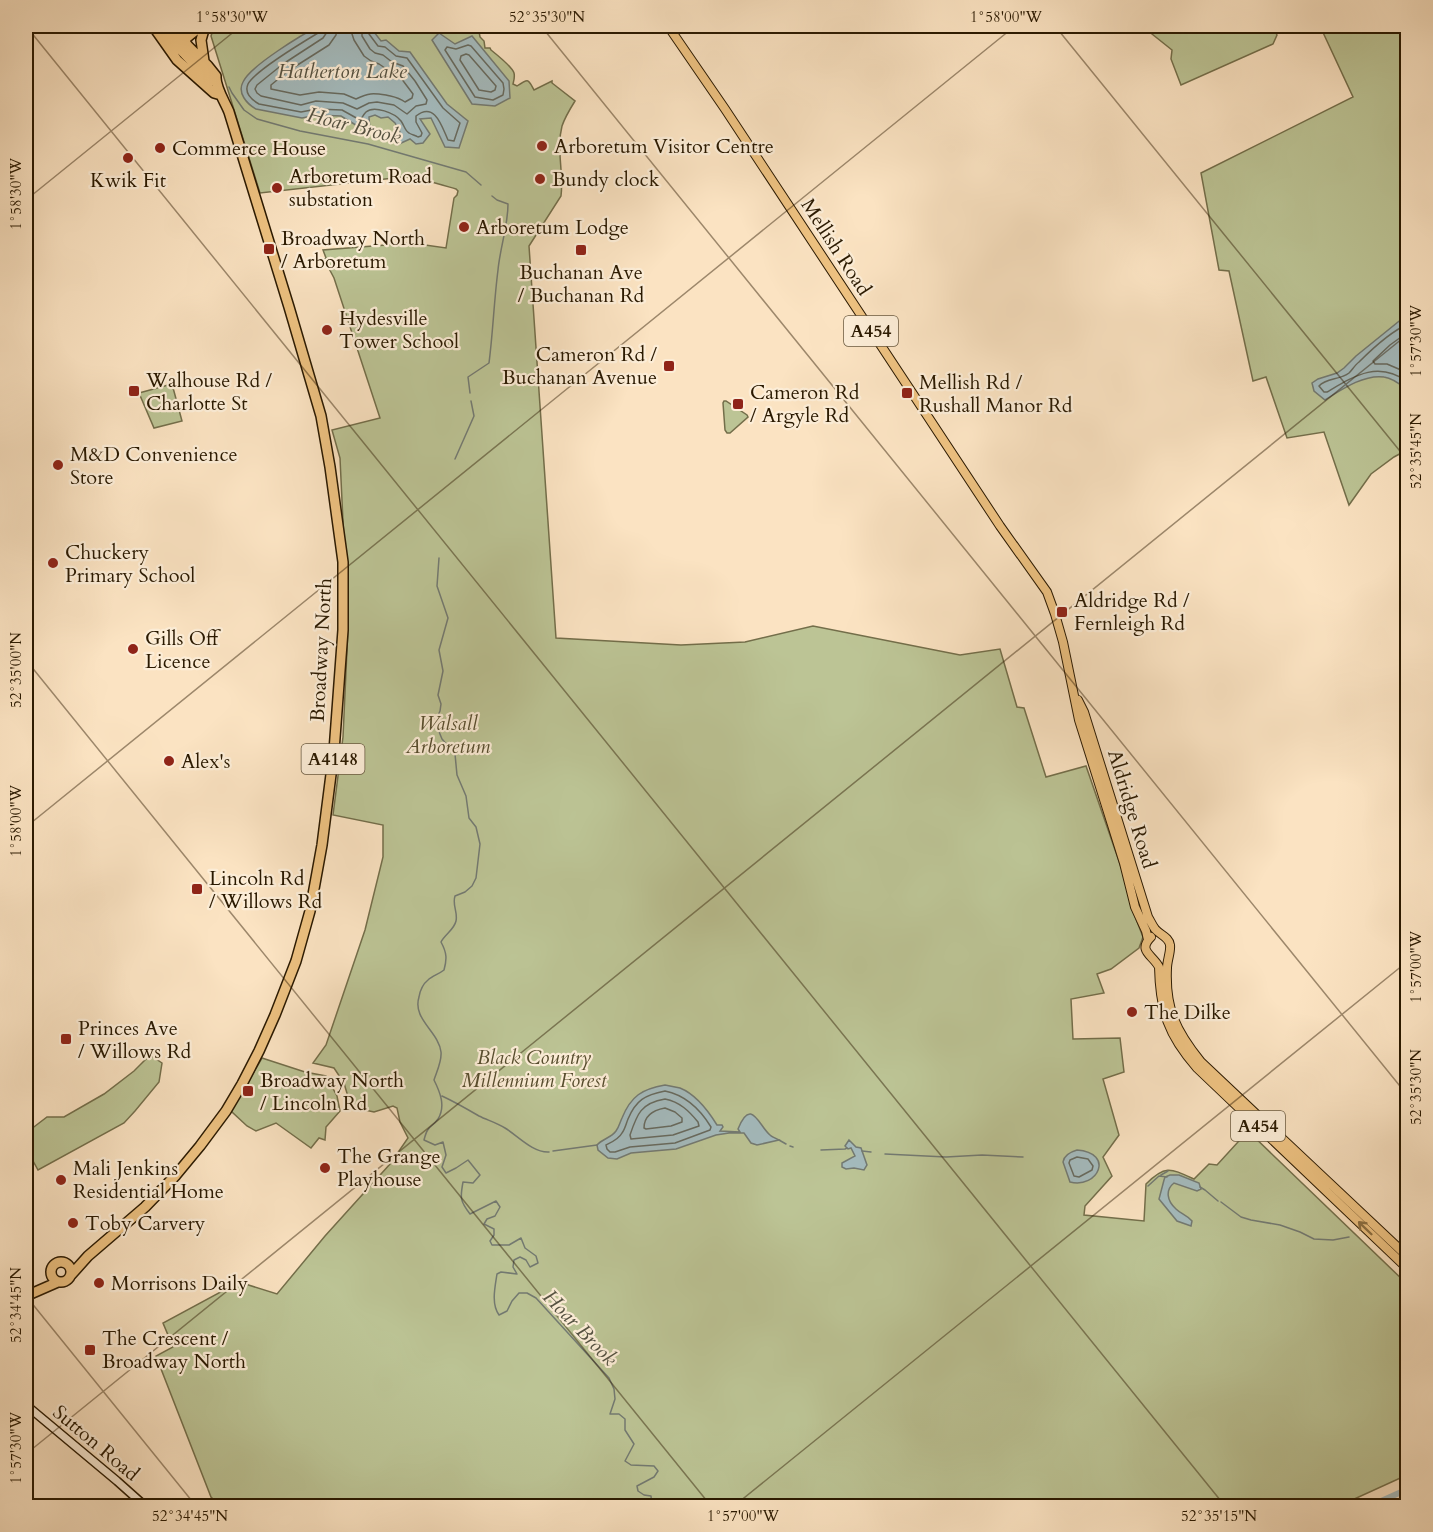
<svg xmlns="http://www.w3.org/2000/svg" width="1433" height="1532" font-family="Cardo,serif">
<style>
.green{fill:#bcc495;stroke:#736e4a;stroke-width:1.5}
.water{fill:#a4bbbe;stroke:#737a72;stroke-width:1.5}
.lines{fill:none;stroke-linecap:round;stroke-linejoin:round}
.shore{stroke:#676a5f;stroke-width:1.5}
.stream{stroke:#737a72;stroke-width:1.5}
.canal{stroke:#a4bbbe;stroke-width:6}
.secondary-casing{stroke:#2a1900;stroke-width:10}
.primary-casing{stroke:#2a1900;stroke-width:10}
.highway-casing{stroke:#2a1900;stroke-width:12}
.secondary{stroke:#fcedd7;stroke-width:7}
.primary{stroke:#eec281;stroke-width:8}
.highway{stroke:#eec281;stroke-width:9}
.oneway{stroke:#8c6e40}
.ticks{fill:none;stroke:#2a1900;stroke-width:1.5;stroke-opacity:0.45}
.poi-dot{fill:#8f2418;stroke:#fcedd7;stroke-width:2}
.labels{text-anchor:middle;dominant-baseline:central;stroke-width:4.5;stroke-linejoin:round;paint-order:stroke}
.shield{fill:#fcedd7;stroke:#695940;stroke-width:1.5}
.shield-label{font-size:18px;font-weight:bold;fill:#2a1900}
.poi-label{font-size:20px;fill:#2a1900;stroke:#fcedd7;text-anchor:start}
.street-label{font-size:20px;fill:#2a1900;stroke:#fcedd7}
.park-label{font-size:20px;font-style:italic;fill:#564c2d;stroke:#fcedd7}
.water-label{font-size:21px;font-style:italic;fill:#555242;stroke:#fcedd7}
.neatline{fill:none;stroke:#2a1900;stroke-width:2}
.ticks-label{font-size:15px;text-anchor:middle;fill:#2a1900}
</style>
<rect width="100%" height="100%" fill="#fbe3c2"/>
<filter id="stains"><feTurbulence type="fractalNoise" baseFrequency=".00333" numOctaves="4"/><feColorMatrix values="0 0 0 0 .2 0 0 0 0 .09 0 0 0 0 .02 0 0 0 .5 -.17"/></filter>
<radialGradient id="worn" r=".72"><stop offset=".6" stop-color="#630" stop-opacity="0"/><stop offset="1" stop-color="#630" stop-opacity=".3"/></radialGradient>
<!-- green -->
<path class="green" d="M219,26h259l2,11 4,4 1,7h5l1,2c5,4 21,17 23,23 1,4 0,7 -1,11l4,2c12,-8 11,-7 17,4l18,-9v2l23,18c-5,8 -10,16 -13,25 -6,23 2,47 -1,70l-32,50 27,392 125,7 64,-3 68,-16 147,29 40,-6 17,58 7,1 22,69 40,-11 36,104 9,36 12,31 -4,11 -28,21 -14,5 7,19 -33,6 2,40 47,-1 4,34 -21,7 16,56 -16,22 9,19 -27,30 -1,9 60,6 2,-37c19,-19 24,-16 48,-5l15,-15 8,1 31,-34 159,153v191l-68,31h-1119l-9,-9 -55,-141 17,-9 -10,-24 76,-41 38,12 48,-58 65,-72 18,-26 -8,-16 -3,-14 -4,-2 -19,6 -23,-5 -7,-24 -10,-15 -21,-5 13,-18 39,-115 18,-73v-32l-50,-10 10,-78 5,-109 -8,-170 -8,-28 48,-12 -46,-140 -10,-19 2,-1 -3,-8 88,-7 35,5 8,-50 3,-3 1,-4 -2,-2c-17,-5 -35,-11 -53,-12l-143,16 -49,-157 2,-6 5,2 -1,-3 4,-1z
M1142,26h130l5,9 -4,9 -92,41 -10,-26 1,-9z
M1320,26h87v424l-13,7 -23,17 -22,31 -25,-73 -37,6 -21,-61 -13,4 -24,-110 -10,-1 -18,-97 152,-76z
M172,384l10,37 -28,7 -15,-35z
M724,401h2l21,14 1,2 -18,16h-3l-2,-3 -2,-27z
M150,1055l12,8 -3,19 -24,29 -11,12 -86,47 -5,-9 -7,3v-31l21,-16h17l40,-23 30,-23z
M262,1058l43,14 21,4 11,20 3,15 -14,16 -1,13 -6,-2 -8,10 -35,-25 -20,8 -9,-5 -16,-15z"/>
<!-- water -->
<path class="water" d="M319,26h57l1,2 -3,4 7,9 5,-1 13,11 11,1 37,52 21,17 -9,27 -14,-1 -14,-29 -11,1 10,15 -7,9 -7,1 -6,-5 -13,6 -1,-6 4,-7 -5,-9 -7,-6 -7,1 -6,-3 -6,2 1,14 -6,-1 -23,-14 -24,-1 -15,3 -46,-9c-9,-5 -19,-16 -13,-27 7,-16 60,-48 76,-56z
M439,33l16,11 17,-8 37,45 1,17 -15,8 -23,-2 -40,-64z
M1403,318h4l1,64 -2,7c-6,-5 -14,-11 -22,-12 -20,-3 -43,13 -59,23l-11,-9 -2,-8 6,-4 19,-6 7,-5 12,-12z
M665,1085c5,1 10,2 15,3 15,6 29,24 37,37h5l1,2 -3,4 20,1 -2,-3c13,-33 21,-3 32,6 2,2 7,4 9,5l-22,5 -6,-2 -7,-10h-15l-13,2 -40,14 -45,4 -14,6 -9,-1 -10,-8 -1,-5c5,-6 14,-7 19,-14 3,-4 4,-9 6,-13 9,-22 20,-29 43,-33z
M849,1140l7,7 5,1 6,17 -3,5 -10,-2 -8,1 -4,-2v-4l13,-7 -4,-8 -3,1 -3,-3z
M1077,1150c38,3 21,39 -7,32l-7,-20c1,-7 7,-10 14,-12z
M1170,1175h9l20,8 2,6 -4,2 -23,-8c-9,7 -7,18 2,26 5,5 11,6 16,12l-1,5 -14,-5 -18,-22 5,-19 1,-3z"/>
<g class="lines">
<!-- shore -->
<path class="shore" d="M321,26l-1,4 -2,3c-15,9 -63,38 -70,51 -4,9 4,16 11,20l42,8 16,-3 25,1 18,10c2,-2 3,-5 6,-8 8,-7 29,1 35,9 3,4 4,10 8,12 3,2 6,2 9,4l3,-1 1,-3 -6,-11v-6c19,-15 26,11 32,24l6,1 6,-18 -17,-15 -36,-50 -11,-2 -11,-9 -7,-1 -9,-12 2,-8
M328,26l-1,6 -4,6 -40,26 -26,21 -2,4 2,4 4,3 40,9 15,-4 27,2 14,6 12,-6 8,-1 17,3 13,9 9,-8 10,-2 1,-4 -12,-19 -12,-15 -11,-4 -9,-7 -8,-2 -5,-4 -8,-13v-10
M337,26l-1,9 -7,10 -41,26 -17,14v4l29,6 19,-3 25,2 12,5c13,-6 16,-6 30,-4 8,2 12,2 19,7l7,-4 1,-4 -15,-20 -10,-4 -9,-6 -8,-3 -7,-5 -10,-16 -2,-6 1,-8
M468,45l3,1 32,37 1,6 -1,6 -10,5 -18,-3 -30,-47 2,-3 9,2z
M466,54l3,1 27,31 -1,4 -4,2 -12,-2 -19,-30 1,-4z
M1408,324c-16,7 -37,26 -49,38 -4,3 -7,8 -10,11 -9,7 -23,5 -30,13l5,6h3c27,-16 51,-32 81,-10
M1408,332l-18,13 -17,16 2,3h12l21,9
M665,1091c20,4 35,18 46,36l-1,3 -35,13 -45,4 -15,5h-5l-3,-3 -1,-4c6,-3 13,-6 16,-12 3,-4 4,-9 6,-14 8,-19 17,-24 37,-28z
M665,1099c15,3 24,12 33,23l1,4 -26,9 -42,4 -1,-4c7,-21 11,-32 35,-36z
M665,1108l10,4 7,6v4l-11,4 -25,3 -2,-1c0,-13 10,-18 21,-20z
M1077,1157l11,2 5,7 -1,4 -13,7 -5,-1 -5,-13 1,-3z"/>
<!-- stream -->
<path class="stream" d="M229,87l3,6 12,17 13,9 43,12 68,13 98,28 15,13
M470,393l-2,-16 21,-14c4,-31 5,-62 9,-93 2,-22 10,-44 10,-66l-11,-4 -5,-4
M455,459l19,-43 -3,-15
M439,558l-2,28 11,32 -9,32 4,21 -5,24 3,9 -1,7 -5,11 7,17 13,15 2,21 9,21 3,22 7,9 4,17 -4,34 -4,8 -7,6 -10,4c-3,9 3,16 1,25 -2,9 -11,13 -15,21 6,11 6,17 3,28 -5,4 -12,6 -16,10 -5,4 -8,11 -9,17 -7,22 20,35 22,55 1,9 -4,19 -7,28 6,12 12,26 4,39 -7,10 -10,5 -14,21l11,5 8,-3 3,13 -4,12 4,6 10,-5 12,-8 12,15 -7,8 -10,-1c-3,16 -3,19 7,32l26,-13 4,6 -5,9 -8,3 -3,5 10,5v6l-4,6 2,4h17l12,-7 4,10 11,8 2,7 -8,4 -4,-7 -6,-3 -6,3 -1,7 4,7 -16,-2 -4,2c-2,13 -6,30 2,41l8,-4 5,-10 7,-8h8l9,5 73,80 5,11 1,10 -5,15h9l6,5v11l9,14 -9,17 6,4 23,1 4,5 -4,6 -17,9 1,5 6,4 7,1 1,10
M442,1096c13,6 25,13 37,20 8,4 18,7 26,12 13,8 28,25 44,24
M779,1140l7,4
M790,1146l3,1
M821,1150l24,-1 2,-1
M553,1151l44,-6
M862,1151l9,1
M885,1154l61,3 36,-2 41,2
M1161,1175l7,-4
M1148,1186l11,-10 8,1
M1200,1187l5,3 13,11
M1221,1202l20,15 10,3 29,5 20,7 14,7 19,1 16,-3"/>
<!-- canal -->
<path class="canal" d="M1370,1506l38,-17"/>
<!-- secondary casing -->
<g class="secondary-casing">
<path id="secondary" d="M26,1405l91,76 28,25"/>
</g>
<!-- primary casing -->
<g class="primary-casing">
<path id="primary" d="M668,26l57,83 275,417 47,66 8,22 8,28 16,78 45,143 11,44 11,24 2,9
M1078,700l6,12 64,205c2,3 4,8 7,12 5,6 14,8 15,16 1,6 -3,16 -3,23 -2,41 9,63 34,94l207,195
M1151,937c-14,14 2,18 8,30 1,44 9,68 38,101l211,201"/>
</g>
<!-- highway casing -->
<g class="highway-casing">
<path id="highway" d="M153,26l24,34 37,33 7,2
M163,26l14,20 33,34 6,2
M176,35l12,-9
M179,44l22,-18
M204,61l-3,-21 4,-14
M51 1272a10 10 0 1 1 20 0a10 10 0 1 1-20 0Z
M71,1275l17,-19 57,-49 31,-32 24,-29 26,-35 16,-27 17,-33 16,-36 21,-54 14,-50 12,-66 12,-94 9,-121v-68l-13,-95 -9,-51 -32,-109 -60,-195c-4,-10 -14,-25 -13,-36l-8,-10 -20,-20 -15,-20
M26,1296l32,-14"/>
</g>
<!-- secondary -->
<use href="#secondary" class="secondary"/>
<!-- primary -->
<use href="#primary" class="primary"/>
<!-- highway -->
<use href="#highway" class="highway"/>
</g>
<!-- one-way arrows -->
<defs><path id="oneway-shaft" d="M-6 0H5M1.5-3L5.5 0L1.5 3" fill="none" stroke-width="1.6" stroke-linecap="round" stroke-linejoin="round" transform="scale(1.5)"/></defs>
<use class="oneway" href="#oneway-shaft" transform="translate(1365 1228) rotate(-136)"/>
<!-- ticks -->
<path class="ticks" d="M26,26l1199,1480M541,26l867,1070M1055,26l353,435M26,200l215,-174M26,660l685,846M26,827l989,-801M26,1296l170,210M26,1454l1382,-1120M734,1506l674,-545"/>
<!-- markers -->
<g class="poi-dot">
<circle cx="542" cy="146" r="6"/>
<circle cx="160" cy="148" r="6"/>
<circle cx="128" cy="158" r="6"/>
<circle cx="540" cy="179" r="6"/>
<circle cx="277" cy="188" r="6"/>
<circle cx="464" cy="227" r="6"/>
<rect x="263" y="243" width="12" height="12" rx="3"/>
<rect x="575" y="244" width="12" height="12" rx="3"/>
<circle cx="327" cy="330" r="6"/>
<rect x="663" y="360" width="12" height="12" rx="3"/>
<rect x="128" y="385" width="12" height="12" rx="3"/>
<rect x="901" y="387" width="12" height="12" rx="3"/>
<rect x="732" y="398" width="12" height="12" rx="3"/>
<circle cx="58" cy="465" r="6"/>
<circle cx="53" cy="563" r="6"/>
<rect x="1056" y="606" width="12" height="12" rx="3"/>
<circle cx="133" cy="649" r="6"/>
<circle cx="169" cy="761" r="6"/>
<rect x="191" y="883" width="12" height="12" rx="3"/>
<circle cx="1132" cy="1012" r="6"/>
<rect x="60" y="1033" width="12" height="12" rx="3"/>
<rect x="242" y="1085" width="12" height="12" rx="3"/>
<circle cx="325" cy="1168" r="6"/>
<circle cx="61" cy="1180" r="6"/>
<circle cx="73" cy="1223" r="6"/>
<circle cx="99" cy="1283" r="6"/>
<rect x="84" y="1344" width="12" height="12" rx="3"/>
</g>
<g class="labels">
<!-- shield labels -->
<g class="shield">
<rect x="844" y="316" width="54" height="30" rx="4.5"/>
<rect x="301.5" y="744" width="63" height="30" rx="4.5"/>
<rect x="1231" y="1111" width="54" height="30" rx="4.5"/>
</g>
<g class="shield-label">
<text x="871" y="331">A454</text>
<text x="333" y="759">A4148</text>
<text x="1258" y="1126">A454</text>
</g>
<!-- poi labels -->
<g class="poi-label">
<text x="554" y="146">Arboretum Visitor Centre</text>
<text x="172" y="148">Commerce House</text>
<text x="289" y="176">Arboretum Road<tspan x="289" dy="23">substation</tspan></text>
<text x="552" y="179">Bundy clock</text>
<text x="128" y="180" text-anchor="middle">Kwik Fit</text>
<text x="476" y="227">Arboretum Lodge</text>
<text x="281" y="238">Broadway North<tspan x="281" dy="23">/ Arboretum</tspan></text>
<text x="581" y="272" text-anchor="middle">Buchanan Ave<tspan x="581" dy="23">/ Buchanan Rd</tspan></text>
<text x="339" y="318">Hydesville<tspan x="339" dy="23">Tower School</tspan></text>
<text x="657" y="354" text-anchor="end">Cameron Rd /<tspan x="657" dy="23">Buchanan Avenue</tspan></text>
<text x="146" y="380">Walhouse Rd /<tspan x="146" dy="23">Charlotte St</tspan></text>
<text x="919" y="382">Mellish Rd /<tspan x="919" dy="23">Rushall Manor Rd</tspan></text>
<text x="750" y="392">Cameron Rd<tspan x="750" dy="23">/ Argyle Rd</tspan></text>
<text x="70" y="454">M&amp;D Convenience<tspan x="70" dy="23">Store</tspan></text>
<text x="65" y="552">Chuckery<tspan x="65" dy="23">Primary School</tspan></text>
<text x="1074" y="600">Aldridge Rd /<tspan x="1074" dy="23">Fernleigh Rd</tspan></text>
<text x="145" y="638">Gills Off<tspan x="145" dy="23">Licence</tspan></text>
<text x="181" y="761">Alex's</text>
<text x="209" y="878">Lincoln Rd<tspan x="209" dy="23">/ Willows Rd</tspan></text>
<text x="1144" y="1012">The Dilke</text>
<text x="78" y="1028">Princes Ave<tspan x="78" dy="23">/ Willows Rd</tspan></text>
<text x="260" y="1080">Broadway North<tspan x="260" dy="23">/ Lincoln Rd</tspan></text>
<text x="337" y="1156">The Grange<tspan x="337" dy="23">Playhouse</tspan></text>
<text x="73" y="1168">Mali Jenkins<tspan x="73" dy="23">Residential Home</tspan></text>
<text x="85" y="1223">Toby Carvery</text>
<text x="111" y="1283">Morrisons Daily</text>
<text x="102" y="1338">The Crescent /<tspan x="102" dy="23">Broadway North</tspan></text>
</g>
<!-- street labels -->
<g class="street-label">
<text transform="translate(836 247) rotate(57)">Mellish Road</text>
<text transform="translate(321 650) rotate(-87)">Broadway North</text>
<text transform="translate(1132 809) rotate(73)">Aldridge Road</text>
<text transform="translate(96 1443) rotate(40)">Sutton Road</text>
</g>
<!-- park labels -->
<g class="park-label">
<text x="448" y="723">Walsall<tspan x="448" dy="23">Arboretum</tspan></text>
<text x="534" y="1057">Black Country<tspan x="534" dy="23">Millennium Forest</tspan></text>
</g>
<!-- water labels -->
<g class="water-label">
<text x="342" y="71">Hatherton Lake</text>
<text transform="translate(354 126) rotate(14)">Hoar Brook</text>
<text transform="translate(580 1328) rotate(46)">Hoar Brook</text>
</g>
</g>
<!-- margin -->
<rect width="1433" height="1532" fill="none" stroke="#fbe3c2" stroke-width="66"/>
<rect x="33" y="33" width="1367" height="1466" class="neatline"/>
<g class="ticks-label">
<text x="232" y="22">1°58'30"W</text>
<text x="547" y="22">52°35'30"N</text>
<text x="1006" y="22">1°58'00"W</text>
<text transform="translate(16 194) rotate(-90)" y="5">1°58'30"W</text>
<text transform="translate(1416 341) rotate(-90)" y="5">1°57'30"W</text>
<text transform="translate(1416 451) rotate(-90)" y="5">52°35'45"N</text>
<text transform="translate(16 670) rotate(-90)" y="5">52°35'00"N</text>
<text transform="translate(16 821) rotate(-90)" y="5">1°58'00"W</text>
<text transform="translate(1416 967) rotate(-90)" y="5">1°57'00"W</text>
<text transform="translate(1416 1087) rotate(-90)" y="5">52°35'30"N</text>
<text transform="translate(16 1305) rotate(-90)" y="5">52°34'45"N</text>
<text transform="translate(16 1448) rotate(-90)" y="5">1°57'30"W</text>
<text x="190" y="1521">52°34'45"N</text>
<text x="743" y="1521">1°57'00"W</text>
<text x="1219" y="1521">52°35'15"N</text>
</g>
<rect width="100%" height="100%" filter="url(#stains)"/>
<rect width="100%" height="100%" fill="url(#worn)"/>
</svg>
